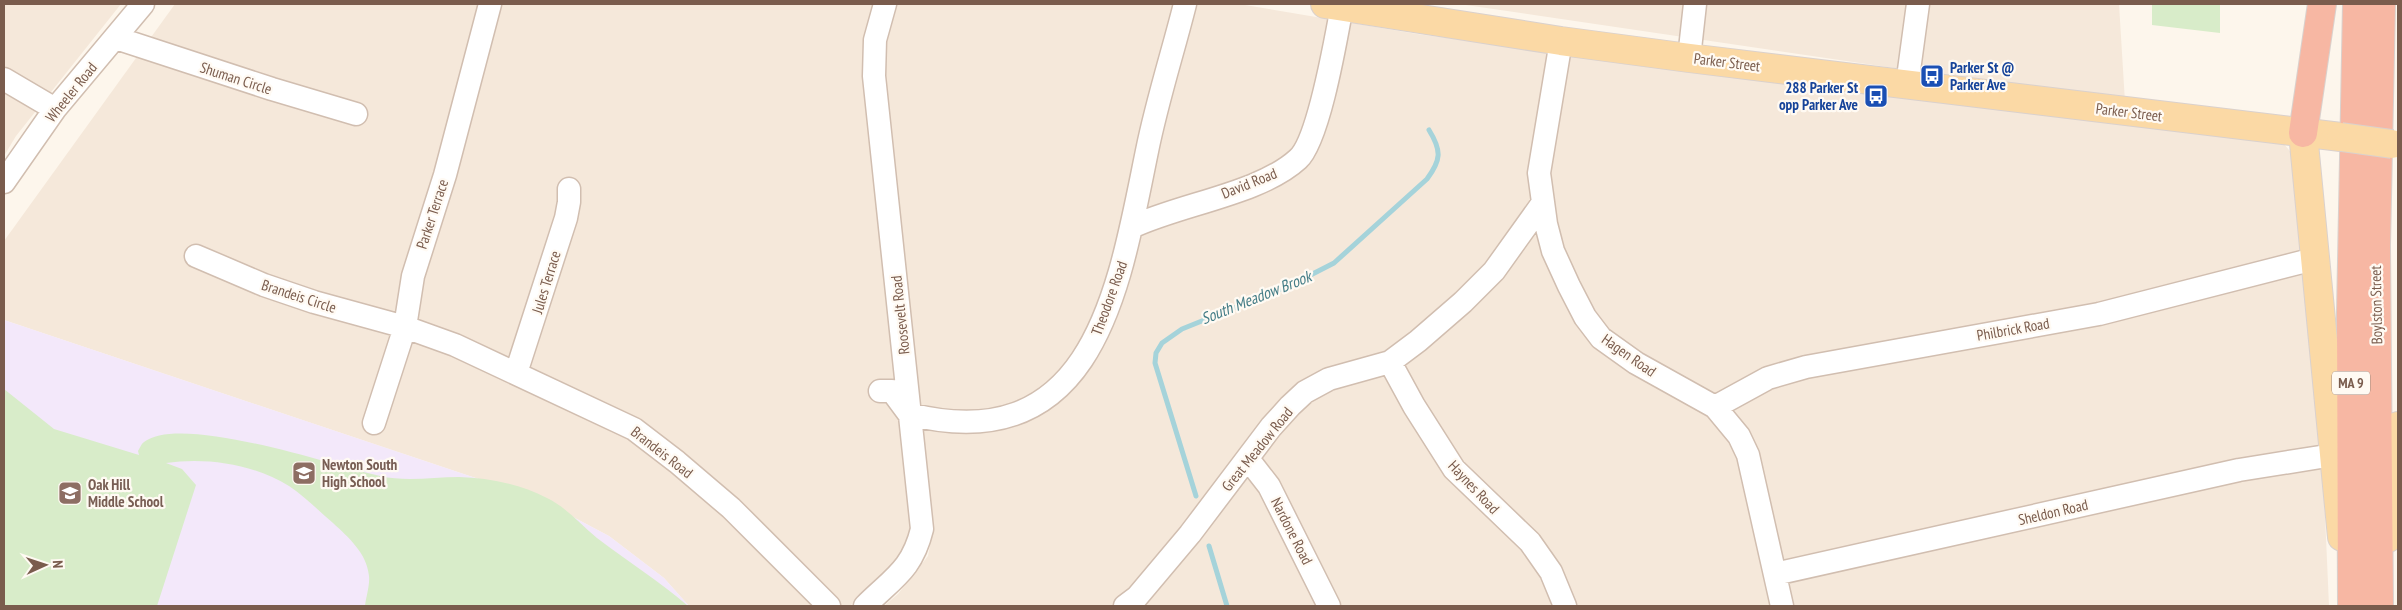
<svg xmlns="http://www.w3.org/2000/svg" width="2402" height="610" font-family="'PT Sans Narrow',sans-serif">
<style>
.residential{fill:#f5e8da}
.education{fill:#f3e8fa}
.green{fill:#d8ecc9}
.lines{fill:none;stroke-linecap:round;stroke-linejoin:round}
.stream{stroke:#a5d3da;stroke-width:5}
.minor-casing{stroke:#d1beb0;stroke-width:25}
.major-casing{stroke:#dad1cd;stroke-width:30}
.highway-casing{stroke:#dad1cd;stroke-width:30}
.minor{stroke:#fff;stroke-width:22}
.major{stroke:#fbd9a5;stroke-width:28}
.highway{stroke:#f7b7a3;stroke-width:28}
.major-bridge-casing{stroke:#dad1cd;stroke-width:30;stroke-linecap:butt}
.major-bridge{stroke:#fbd9a5;stroke-width:28}
.labels{text-anchor:middle;dominant-baseline:central;stroke-width:4.5;stroke-linejoin:round;paint-order:stroke}
.shield{fill:#fffaf3;stroke:#a28b7f;stroke-width:1}
.shield-label{font-size:14px;font-weight:bold;fill:#7a5c4d}
.street-label{font-size:15px;fill:#7a5c4d;stroke:#fffaf3}
.transit-label{font-size:15px;font-weight:bold;fill:#164399;stroke:#fffaf3;text-anchor:start}
.education-label{font-size:15px;font-weight:bold;fill:#785e54;stroke:#fffaf3;text-anchor:start}
.water-label{font-size:16px;font-style:italic;fill:#437c86;stroke:#fffaf3}
</style>
<rect width="100%" height="100%" fill="#fdf6ec"/>
<!-- residential -->
<path class="residential" d="M4,4h117l-105,132 -12,20z
M175,4h702l36,532 -9,20 -54,50h-161l-25,-28 -55,-42 -68,-36 -537,-180v-79z
M896,4h343l178,30 400,54 466,55 12,14 14,135 16,223 4,91h-1445l14,-12 30,-38 5,-28 -51,-466z
M1459,4h660l6,98z"/>
<!-- education -->
<path class="education" d="M4,320l537,180 68,36 55,42 25,28h-685z"/>
<!-- green -->
<path class="green" d="M2152,4h68v29l-68,-8z
M4,389l50,40 85,26 -1,-4c2,-3 3,-7 6,-9 37,-29 190,24 236,34 26,6 53,1 79,1 30,1 61,7 88,21 19,9 34,27 50,40 30,23 62,43 91,68h-323c1,-9 5,-21 4,-30 -2,-23 -21,-39 -36,-53 -14,-12 -29,-27 -44,-37 -35,-22 -83,-29 -123,-23l16,6 14,16 -39,121h-153z"/>
<g class="lines">
<!-- stream -->
<path class="stream" d="M1196,496l-41,-133 1,-10 6,-10 20,-14 109,-44 43,-22 93,-84c14,-19 15,-28 2,-49
M1209,546l18,60"/>
<!-- minor casing -->
<g class="minor-casing">
<path id="minor" d="M116,38l156,51 84,25
M1561,41l-22,132 7,51 7,27 16,35 16,31 16,21 35,25 79,44 24,29 9,19 34,151
M1689,58l6,-54
M4,79l51,30
M1907,85l11,-81
M4,182l51,-73 88,-105
M1132,227c48,-23 128,-33 166,-68 21,-19 38,-121 44,-153
M196,256l68,29 50,17 91,25 50,18 179,84 43,33 54,46 98,98
M1390,362l24,44 40,63 76,73 21,30 14,34
M516,373l50,-155 3,-16v-13
M880,391h12l17,23c186,47 210,-127 238,-263 10,-50 26,-99 38,-147
M1715,407l53,-29 38,-11 293,-53 215,-55
M374,423l31,-96 8,-51 32,-101 45,-171
M1248,459l21,27 60,120
M1775,574l464,-104 94,-15
M865,606c28,-28 47,-36 57,-77l-48,-453 1,-36 10,-36
M1125,606l12,-9 53,-63 81,-107 19,-21 15,-14 24,-13 61,-17 28,-21 45,-39 31,-31 48,-67"/>
</g>
<!-- major casing -->
<g class="major-casing">
<path id="major" d="M1325,4l236,37 128,17 652,79
M2303,133l39,404
M2388,538l10,-112"/>
</g>
<!-- highway casing -->
<g class="highway-casing">
<path id="highway" d="M2303,133l19,-129
M2352,606l-1,-293 6,-309
M2379,606l-3,-361 5,-241"/>
</g>
<!-- minor -->
<use href="#minor" class="minor"/>
<!-- major -->
<use href="#major" class="major"/>
<!-- highway -->
<use href="#highway" class="highway"/>
<!-- major-bridge casing -->
<g class="major-bridge-casing">
<path id="major-bridge" d="M2341,137l51,7"/>
</g>
<!-- major-bridge -->
<use href="#major-bridge" class="major-bridge"/>
</g>
<!-- icons -->
<defs>
<g id="bus-square" transform="scale(1.25)"><rect x="-9" y="-9" width="18" height="18" rx="4" fill="#1a4fb4" stroke="#fffaf3"/><path d="M-5-6H5V4H4V6H2V4H-2V6H-4V4H-5ZM-3.5-4V0h7V-4ZM-3.5 1.2v1.5H-2V1.2ZM2 1.2v1.5H3.5V1.2Z" fill="#fff"/></g>
<g id="school-square" transform="scale(1.25)"><rect x="-9" y="-9" width="18" height="18" rx="4" fill="#8d6e63" stroke="#fffaf3"/><path d="M0-5L7-2L0 1L-7-2ZM-4 1L0 2.5L4 1V4Q0 6-4 4Z" fill="#fff"/></g>
</defs>
<g fill-rule="evenodd">
<use href="#bus-square" x="1932" y="76"/>
<use href="#bus-square" x="1876" y="96"/>
<use href="#school-square" x="304" y="473"/>
<use href="#school-square" x="70" y="493"/>
</g>
<g class="labels">
<!-- shield labels -->
<rect class="shield" x="2332" y="371.5" width="38" height="23" rx="4"/>
<g class="shield-label">
<text x="2351" y="383">MA 9</text>
</g>
<!-- street labels -->
<g class="street-label">
<text transform="translate(1727 62) rotate(7)">Parker Street</text>
<text transform="translate(236 78) rotate(18)">Shuman Circle</text>
<text transform="translate(71 92) rotate(-51)">Wheeler Road</text>
<text transform="translate(2129 112) rotate(7)">Parker Street</text>
<text transform="translate(1249 183) rotate(-22)">David Road</text>
<text transform="translate(432 214) rotate(-72)">Parker Terrace</text>
<text transform="translate(546 282) rotate(-73)">Jules Terrace</text>
<text transform="translate(299 296) rotate(18)">Brandeis Circle</text>
<text transform="translate(1109 298) rotate(-70)">Theodore Road</text>
<text transform="translate(2376 305) rotate(-91)">Boylston Street</text>
<text transform="translate(900 315) rotate(-96)">Roosevelt Road</text>
<text transform="translate(2013 329) rotate(-10)">Philbrick Road</text>
<text transform="translate(1629 355) rotate(35)">Hagen Road</text>
<text transform="translate(1257 449) rotate(-51)">Great Meadow Road</text>
<text transform="translate(662 452) rotate(38)">Brandeis Road</text>
<text transform="translate(1474 487) rotate(47)">Haynes Road</text>
<text transform="translate(2053 512) rotate(-13)">Sheldon Road</text>
<text transform="translate(1292 531) rotate(63)">Nardone Road</text>
</g>
<!-- transit labels -->
<g class="transit-label">
<text x="1950" y="67">Parker St @<tspan x="1950" dy="17">Parker Ave</tspan></text>
<text x="1858" y="87" text-anchor="end">288 Parker St<tspan x="1858" dy="17">opp Parker Ave</tspan></text>
</g>
<!-- education labels -->
<g class="education-label">
<text x="322" y="464">Newton South<tspan x="322" dy="17">High School</tspan></text>
<text x="88" y="484">Oak Hill<tspan x="88" dy="17">Middle School</tspan></text>
</g>
<!-- water labels -->
<g class="water-label">
<text transform="translate(1256 297) rotate(-22)">South Meadow Brook</text>
</g>
</g>
<!-- border -->
<rect width="2402" height="610" fill="none" stroke="#7a5c4d" stroke-width="10"/>
<!-- north arrow -->
<g transform="translate(45 565) rotate(87)" stroke="#fffaf3" stroke-width="4" paint-order="stroke">
<path d="M0-4L9 19L0 12L-9 19Z" fill="#7a5c4d"/>
<text y="-8" font-size="14" font-weight="bold" text-anchor="middle" fill="#7a5c4d">N</text>
</g>
</svg>
